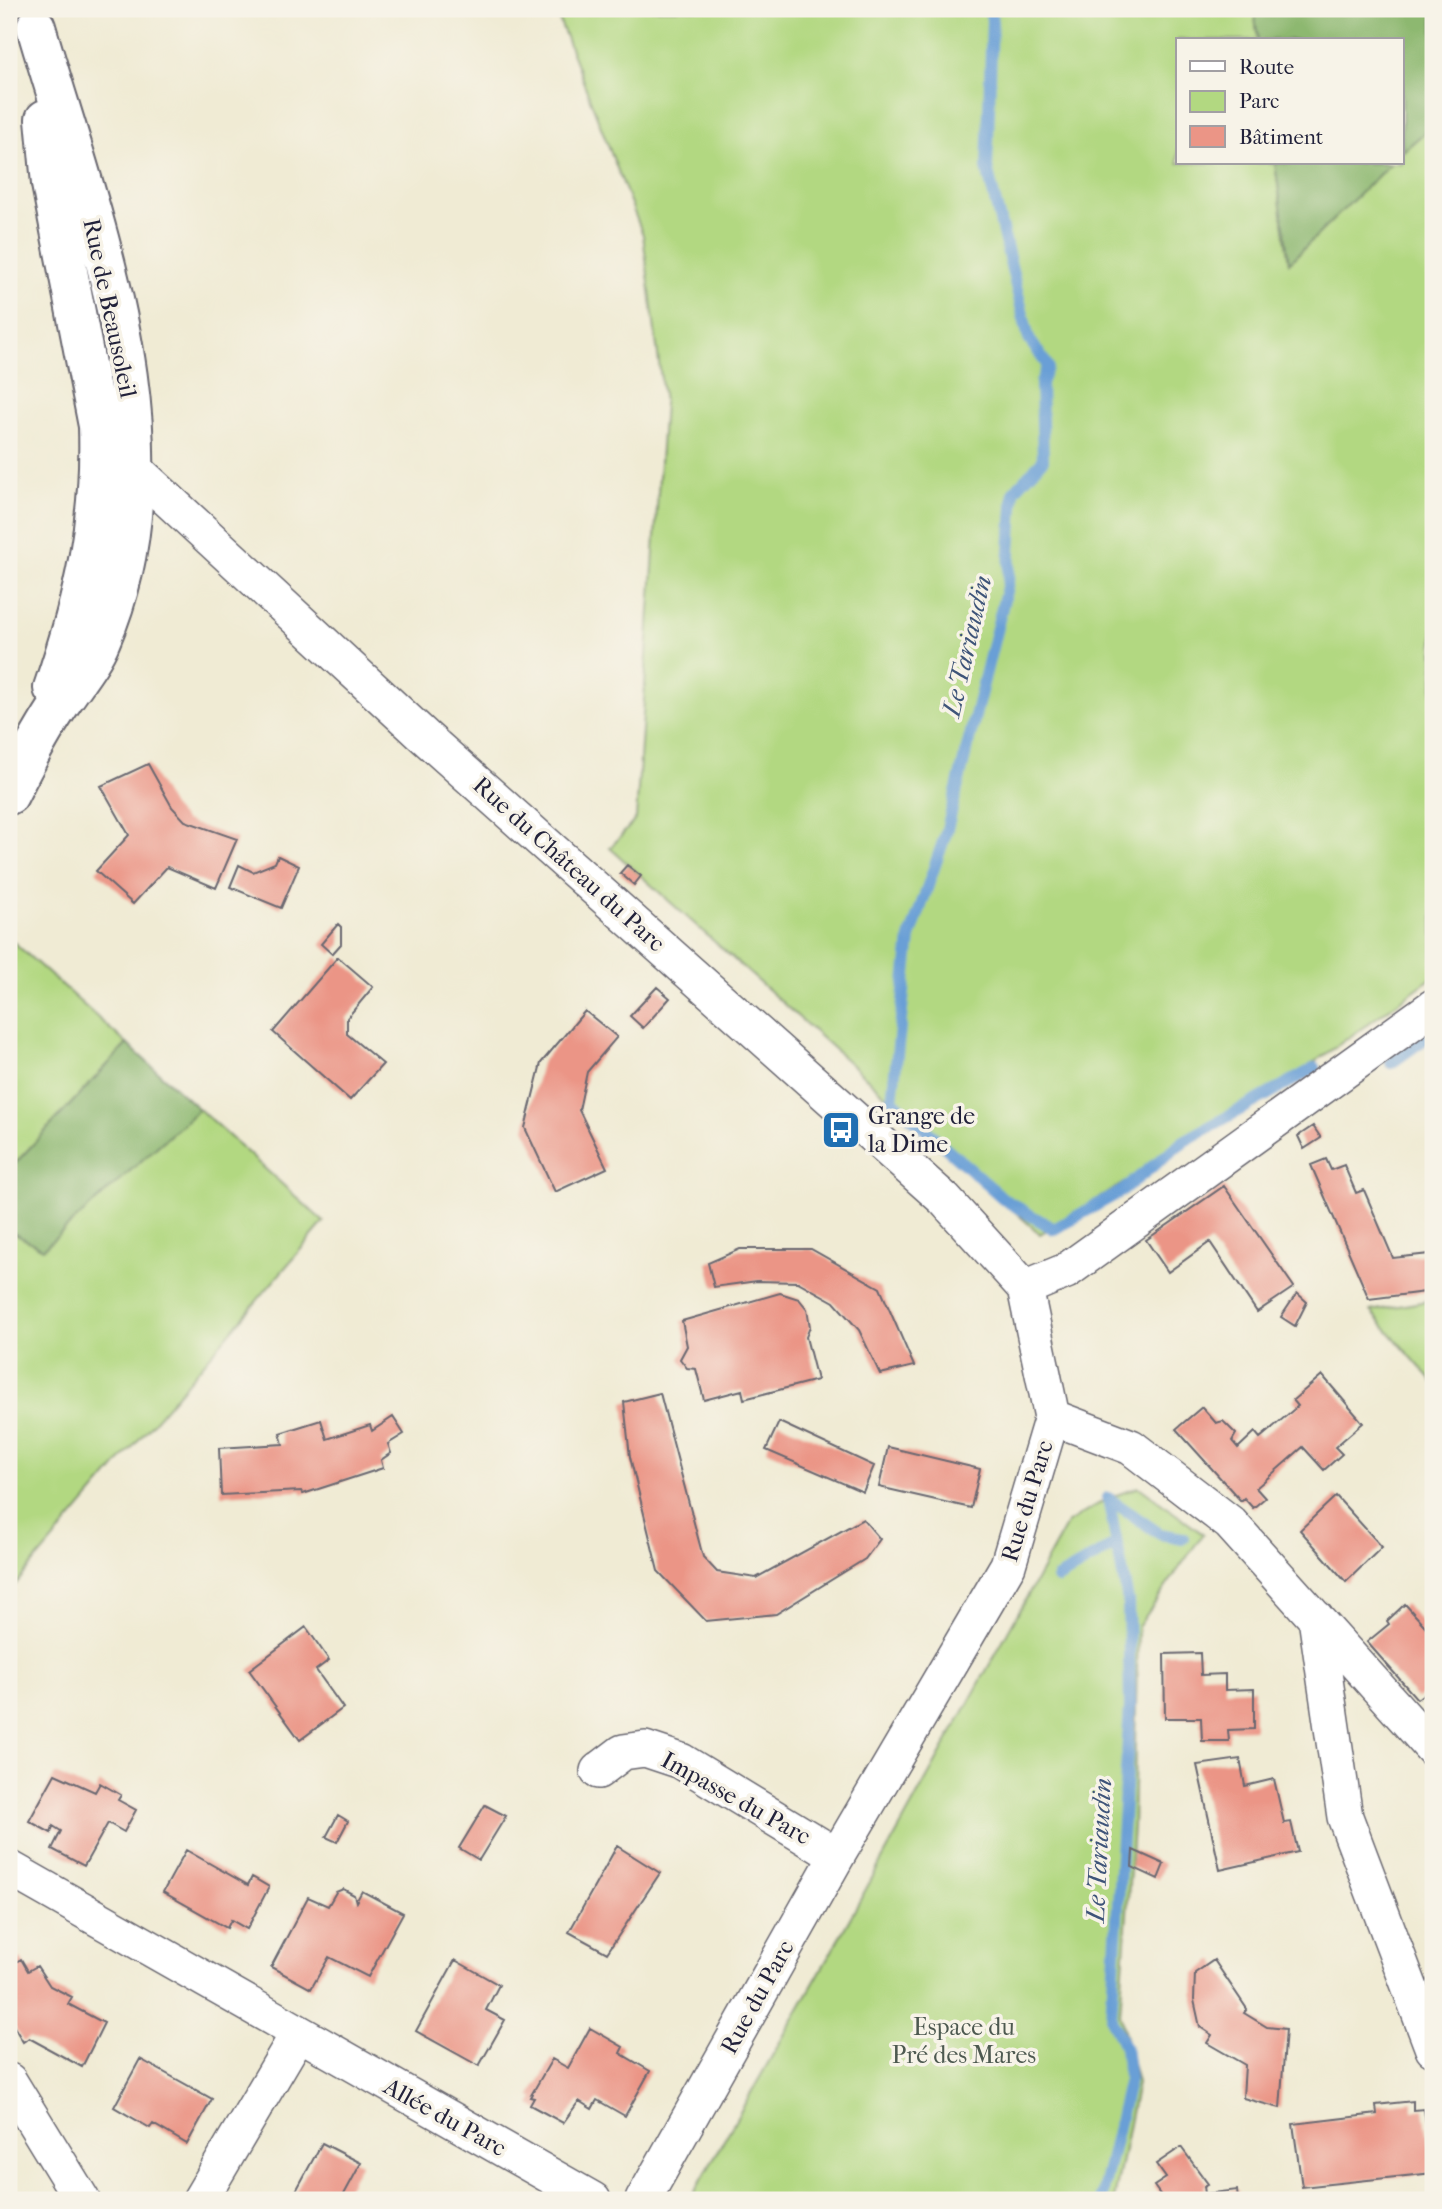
<svg xmlns="http://www.w3.org/2000/svg" width="1442" height="2209" font-family="'IM FELL French Canon',serif">
<style>
.green{fill:#b2d881;stroke:#6a7d5e;stroke-width:2}
.forest{fill:#8db86f;stroke:#586d55;stroke-width:2}
.lines{fill:none;stroke-linecap:round;stroke-linejoin:round}
.stream{stroke:#699fd6;stroke-width:12}
.building{fill:#eb9586}
.minor-casing{stroke:#6a6871;stroke-width:38}
.tertiary-casing{stroke:#6a6871;stroke-width:42}
.minor{stroke:#fff;stroke-width:35}
.tertiary{stroke:#fff;stroke-width:38}
.labels{text-anchor:middle;dominant-baseline:central;stroke-width:7;stroke-linejoin:round;paint-order:stroke}
.street-label{font-size:24px;fill:#22223b;stroke:#f7f3e8}
.poi-label{font-size:24px;fill:#22223b;stroke:#f7f3e8;text-anchor:start}
.park-label{font-size:24px;fill:#4d5950;stroke:#f7f3e8}
.water-label{font-size:26px;font-style:italic;fill:#3e5479;stroke:#f7f3e8}
</style>
<rect width="100%" height="100%" fill="#f7f3e8"/>
<filter id="ink" filterUnits="userSpaceOnUse"><feTurbulence type="fractalNoise" baseFrequency=".0143" numOctaves="2"/><feDisplacementMap in="SourceGraphic" scale="14" xChannelSelector="R" yChannelSelector="G"/><feConvolveMatrix kernelMatrix="1 2 1 2 8 2 1 2 1" color-interpolation-filters="sRGB"/></filter>
<filter id="wash" filterUnits="userSpaceOnUse"><feTurbulence type="fractalNoise" baseFrequency=".00686" numOctaves="4" result="noise"/><feDisplacementMap in="SourceGraphic" scale="28" xChannelSelector="R" yChannelSelector="G"/><feGaussianBlur stdDeviation="1.57" result="paint"/><feColorMatrix in="noise" values="0 0 0 0 0 0 0 0 0 0 0 0 0 0 0 0 0 1.4 0 .05"/><feComposite in="paint" operator="in"/></filter>
<g filter="url(#wash)">
<rect width="100%" height="100%" fill="#f0ebd4"/>
<!-- green -->
<path class="green" d="M555,9h699l4,31h-80v123h97l14,100 102,-100h11v-11l31,-27v852l-160,115 -233,142 -430,-386 26,-29 28,-416 -21,-168z
M9,938l118,106 -118,126z
M199,1109l125,113 -315,370v-361l34,17z
M1433,1300v82l-62,-71z
M1139,1487l64,47 -65,93 -5,199 -13,188 17,69 -23,117h-424l143,-251 234,-425 41,-26z"/>
<!-- forest -->
<path class="forest" d="M1254,9h179v116l-31,27v-112h-144z
M1275,163h116l-102,100z
M127,1044l72,65 -156,140 -34,-18v-61z"/>
<g class="lines">
<!-- stream -->
<path class="stream" d="M990,9l2,11 -5,148 42,171 19,27 -7,17 2,77 -29,31 -6,92 -62,250 -36,105 -18,162 113,100 49,29 68,-38 62,-50 131,-73
M1391,1063l42,-30
M1108,1498l52,36 23,4
M1058,1578l58,-34
M1101,2200l28,-121 -4,-31 -14,-29 19,-313 -2,-105 -20,-103"/>
</g>
<g id="blocks">
<!-- building -->
<path class="building" d="M148,764l24,43 13,14 52,18 -21,49 -49,-21 -34,37 -37,-33 33,-36 -28,-49z
M278,856l21,10 -18,42 -51,-21 9,-22 14,7 22,-9z
M627,865l14,11 -7,9 -14,-12z
M338,924l3,3v17l-9,10 -11,-10z
M338,957l35,30 -26,31v16l36,30 -33,36 -77,-68z
M657,987l13,11 -27,30 -13,-12z
M585,1011l32,26 -30,35 -8,38 28,58 -52,24 -30,-64 16,-65z
M1313,1126l8,12 -17,11 -6,-13z
M1326,1159l5,11 13,-5 12,28 8,-3 29,68 36,-4v-8l4,-1v46l-64,8 -58,-134z
M1224,1186l70,101 -37,25 -47,-70 -42,30 -22,-32z
M740,1249h71l69,39 34,78 -34,8 -21,-44 -25,-28 -36,-20 -41,-1 -43,6 -6,-24z
M780,1293l19,6 8,10 3,18 -4,10 11,43 -73,19 -2,-9 -38,10 -8,-31 -9,-1 -7,-9 7,-13 -5,-25z
M1297,1293l10,9 -12,24 -14,-9z
M1322,1375l41,48 -28,24 7,7 -18,16 -21,-23 -47,41 9,10 -12,10 -9,-10 -3,3 -65,-72 26,-22 14,16 7,-2 13,13 -4,7 6,7 17,-16 5,6 38,-32 -5,-6z
M660,1393l43,164 14,15 39,6 107,-59 17,20 -15,20 -89,55 -70,7 -48,-50 -28,-114 -6,-55z
M393,1417l11,17 -16,10 3,9 -10,7 2,8 -80,26 -2,-3 -80,4 -2,-47 64,-4 -3,-11 41,-13 6,19 43,-14 2,6z
M779,1422l95,44 -11,26 -97,-42z
M888,1447l92,22 -9,39 -92,-21z
M1336,1496l46,51 -36,35 -46,-52z
M1405,1604l28,31v52l-16,12 -50,-57 22,-18 -2,-3z
M306,1627l23,33 -13,10 27,38 -43,32 -51,-70z
M1200,1653l1,22 24,-1v16l29,-1v40l-26,1 1,11h-27l-1,-23h-36l-1,-64z
M1240,1759l5,27 29,-7 10,44 7,-1 7,30 -78,18 -23,-105z
M55,1774l40,18 5,-9 21,12 -3,5 18,10 -12,22 -16,-9 -24,43 -32,-17 9,-18 -8,-5 -2,7 -22,-12z
M485,1805l21,11 -27,44 -20,-12z
M338,1815l10,6 -11,21 -11,-5z
M617,1846l43,27 -53,80 -38,-21z
M186,1850l62,35 4,-8 17,10 -22,42 -16,-9 -4,8 -64,-36z
M1133,1850l31,14 -6,15 -26,-12z
M343,1889l11,6 2,7 6,-11 41,22 -35,64 -39,-20 -18,32 -40,-22 37,-70 20,9 8,-14z
M21,1959l7,12 9,-5 13,20 22,11 -4,7 36,19 -22,44 -53,-29 -6,4 -14,-24v-52z
M455,1960l44,25 -13,25 19,10 -26,46 -63,-35z
M1214,1960l33,49 -3,4 23,14 19,2 -6,79 -37,-10 2,-33 -38,-22 5,-8 -12,-8 -6,-27 1,-27z
M590,2028l33,19 -3,6 30,18 -25,45 -28,-16 -5,9 -13,-8 -16,22 -33,-18 4,-7 -4,-1 22,-38 16,9z
M140,2059l72,40 -25,45 -34,-20 -3,4 -36,-21z
M1413,2101v9l11,-1 9,64 -131,14 -9,-63 84,-10 -1,-9z
M322,2143l39,20 -20,37h-50z
M1181,2147l27,37 -4,2 1,8 32,-4 1,10h-74l-10,-14 12,-8 -10,-14z"/>
</g>
</g>
<g filter="url(#ink)">
<use href="#blocks" fill-opacity="0" stroke="#6a6871" stroke-width="2"/>
<g class="lines">
<!-- minor casing -->
<g class="minor-casing">
<path id="minor" d="M114,465l22,5 289,267 519,462 81,89
M1025,1288l41,-17 367,-264
M1052,1417l79,30 99,76 203,226
M1316,1618l29,199 88,232
M598,1771l25,-19 22,-3 36,12 156,95
M9,1868l584,332
M9,2081l73,119
M200,2200l98,-166
M643,2200l194,-344 171,-291 44,-148 -27,-129"/>
</g>
<!-- tertiary casing -->
<g class="tertiary-casing">
<path id="tertiary" d="M45,119l6,65 47,242c3,95 -14,172 -45,262
M9,795c16,-32 32,-63 52,-92 13,-20 31,-41 40,-63 84,-193 -10,-424 -65,-613"/>
</g>
<!-- minor -->
<use href="#minor" class="minor"/>
<!-- tertiary -->
<use href="#tertiary" class="tertiary"/>
</g>
</g>
<!-- icons -->
<defs>
<g id="bus-square" transform="scale(2.0125)"><rect x="-9" y="-9" width="18" height="18" rx="4" fill="#1f6fb2" stroke="#f7f3e8"/><path d="M-5-6H5V4H4V6H2V4H-2V6H-4V4H-5ZM-3.5-4V0h7V-4ZM-3.5 1.2v1.5H-2V1.2ZM2 1.2v1.5H3.5V1.2Z" fill="#fff"/></g>
</defs>
<g fill-rule="evenodd">
<use href="#bus-square" x="841" y="1130"/>
</g>
<g class="labels">
<!-- street labels -->
<g class="street-label">
<text transform="translate(110 308) rotate(78)">Rue de Beausoleil</text>
<text transform="translate(569 864) rotate(42)">Rue du Château du Parc</text>
<text transform="translate(1027 1501) rotate(-73)">Rue du Parc</text>
<text transform="translate(736 1798) rotate(29)">Impasse du Parc</text>
<text transform="translate(757 1997) rotate(-61)">Rue du Parc</text>
<text transform="translate(445 2117) rotate(29)">Allée du Parc</text>
</g>
<!-- poi labels -->
<g class="poi-label">
<text x="868" y="1116">Grange de<tspan x="868" dy="28">la Dime</tspan></text>
</g>
<!-- park labels -->
<g class="park-label">
<text x="964" y="2027">Espace du<tspan x="964" dy="28">Pré des Mares</tspan></text>
</g>
<!-- water labels -->
<g class="water-label">
<text transform="translate(967 646) rotate(-77)">Le Tariaudin</text>
<text transform="translate(1099 1850) rotate(-87)">Le Tariaudin</text>
</g>
</g>
<!-- margin -->
<rect width="1442" height="2209" fill="none" stroke="#f7f3e8" stroke-width="35"/>
<!-- legend -->
<rect x="1176" y="38" width="228" height="126" fill="#f7f3e8" stroke="#a29fa3" stroke-width="2"/>
<rect x="1190" y="61" width="35" height="10" fill="#ffffff" stroke="#a29fa3" stroke-width="2"/>
<text x="1239" y="74" font-size="21" fill="#22223b">Route</text>
<rect x="1190" y="91" width="35" height="21" fill="#b2d881" stroke="#a29fa3" stroke-width="2"/>
<text x="1239" y="108" font-size="21" fill="#22223b">Parc</text>
<rect x="1190" y="126" width="35" height="21" fill="#eb9586" stroke="#a29fa3" stroke-width="2"/>
<text x="1239" y="144" font-size="21" fill="#22223b">Bâtiment</text>
</svg>
